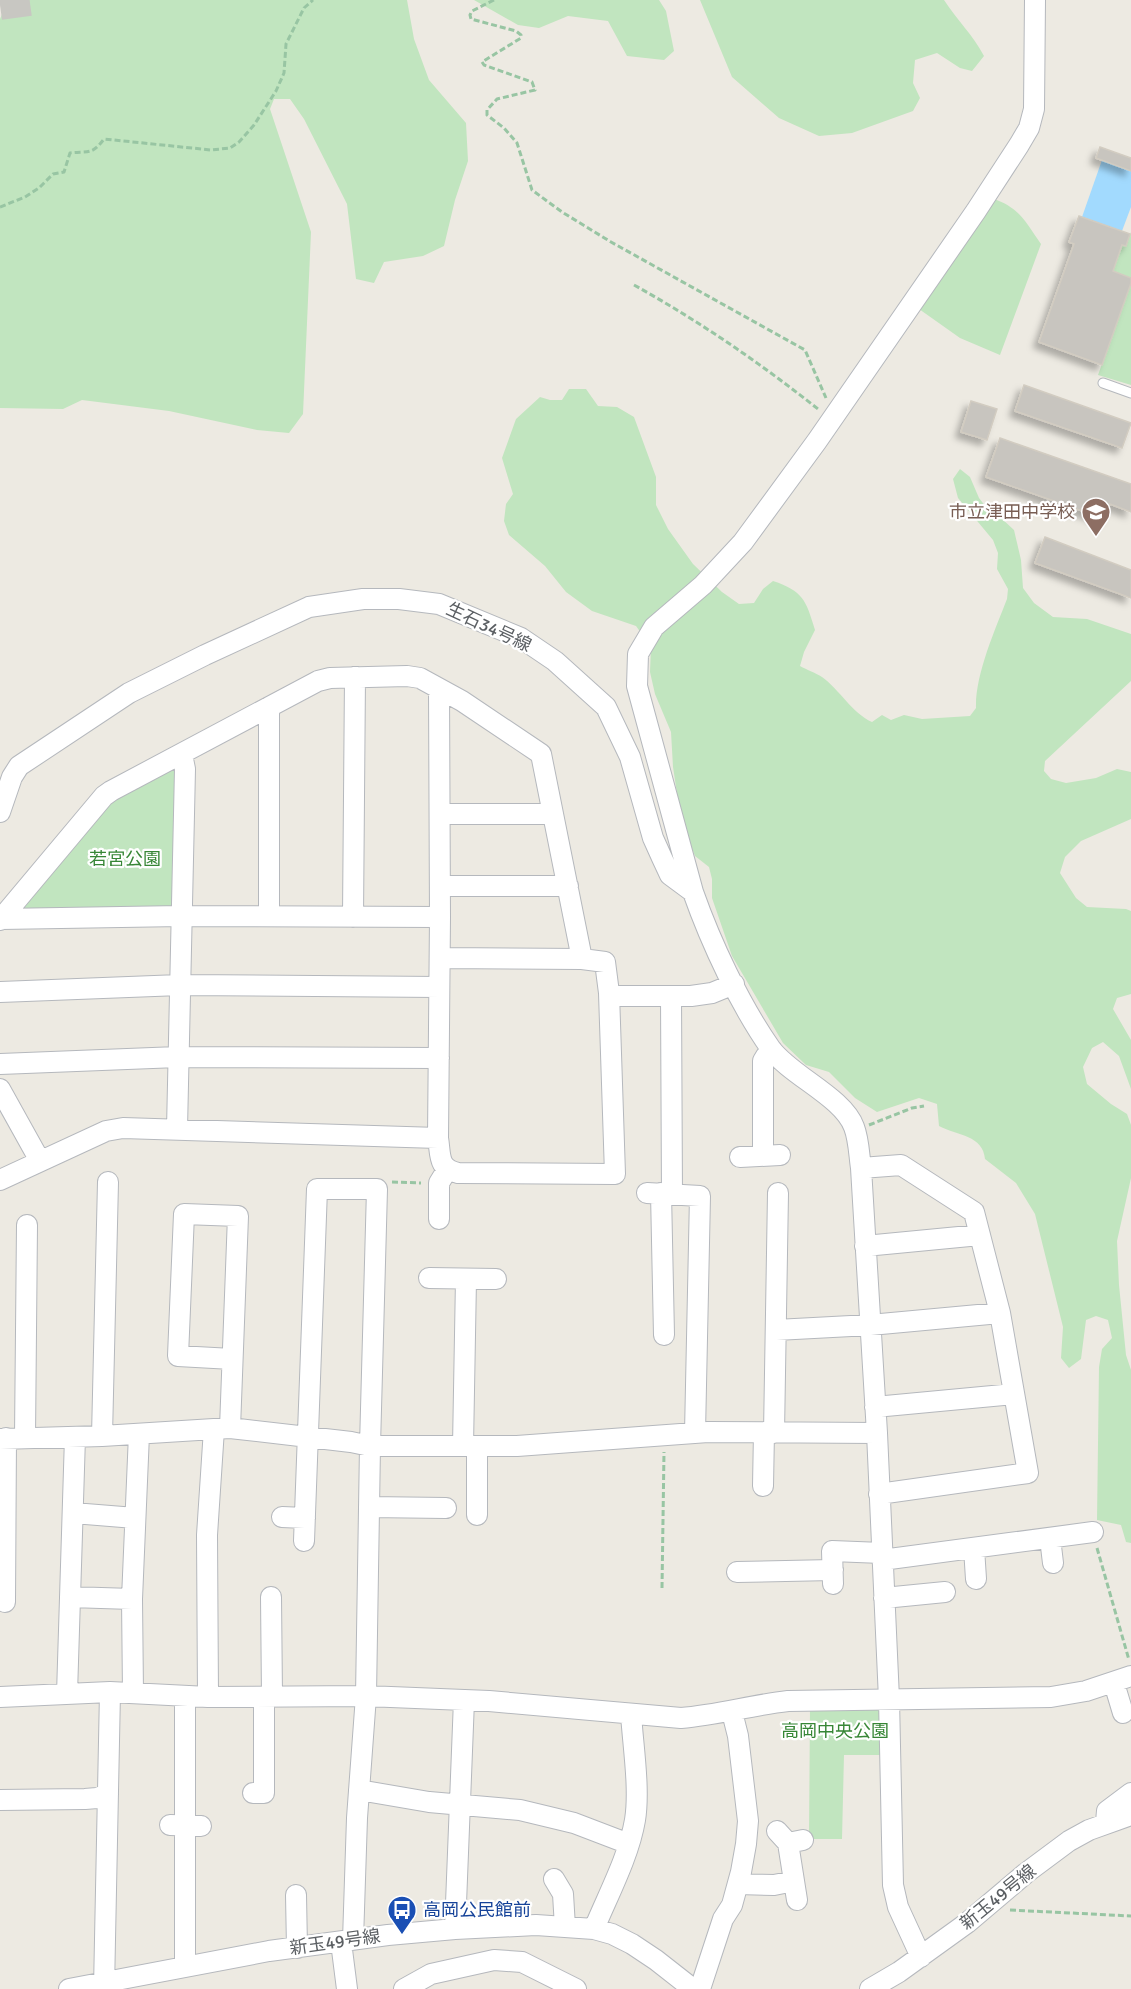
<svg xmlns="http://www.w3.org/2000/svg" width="1131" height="1989" font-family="Signika,'Noto Sans JP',sans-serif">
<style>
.green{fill:#c1e5bf}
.water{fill:#a2dafe}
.building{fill:#c8c5bf;stroke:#d2ccc1;stroke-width:1.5;filter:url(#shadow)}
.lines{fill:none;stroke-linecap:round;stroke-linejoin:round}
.primary-tunnel{stroke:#c8c7c2;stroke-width:30;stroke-dasharray:30 15;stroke-linecap:butt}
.lane-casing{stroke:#b5b8bd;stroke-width:11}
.street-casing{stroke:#b5b8bd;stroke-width:22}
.path{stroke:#98c5a3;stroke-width:3;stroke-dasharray:6 3;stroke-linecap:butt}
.lane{stroke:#fff;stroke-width:9}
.street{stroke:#fff;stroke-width:20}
.labels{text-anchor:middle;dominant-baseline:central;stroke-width:4.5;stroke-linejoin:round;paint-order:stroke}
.education-label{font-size:18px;fill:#785e54;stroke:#fff;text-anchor:end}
.street-label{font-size:18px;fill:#5b5f63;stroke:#fff}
.park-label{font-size:18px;fill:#378636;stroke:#fff}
.transit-label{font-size:18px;fill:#164399;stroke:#fff;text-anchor:start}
</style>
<defs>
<filter id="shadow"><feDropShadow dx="-5.5" dy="5.5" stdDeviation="3" flood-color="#0004"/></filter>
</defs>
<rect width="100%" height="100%" fill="#edeae2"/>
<!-- green -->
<path class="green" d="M8,0h399l7,39 15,41 37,43 2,38 -13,39 -11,46 -21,10 -39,6 -10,21 -18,-4 -9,-75 -43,-85 -14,-20h-16l-4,10 41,123 -8,182 -14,19 -32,-3 -88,-19 -87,-11 -19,9 -63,-1v-389z
M474,0h185l7,11 8,40 -10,9 -37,-4 -19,-35 -40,-5 -29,12 -21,-3z
M700,0h244c13,20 29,35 40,56l-12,15 -12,-3 -23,-15 -22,7 -2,23 7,15 -7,13 -61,22 -33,3 -40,-18 -47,-41z
M994,199c26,9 32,24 47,45l-41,111 -40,-17 -41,-29z
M1131,232v46l-18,-7 9,-26 4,1z
M1131,283v102l-33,-10z
M569,389h17l12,17 19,1 17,10 22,60v28l12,24 25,35 29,28 17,12 15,-1 9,-14 10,-8c30,10 33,19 42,49l-11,22 -4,14c7,4 16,7 22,11 18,13 30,36 50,45l10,-7 9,5 13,-5 18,4 48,-3 6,-8c-1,-33 19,-78 31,-109l1,-10 -11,-20 1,-16 -5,-13 -35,-42 -5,-19 7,-10 10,8 9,21 10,13 11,6 14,13 7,30 2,28 11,15 19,14 34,2 44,15v47l-86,80 -1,10 7,8 15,4 30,-5 21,-9 14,3v47l-50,22 -16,16 -5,16 16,25 11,9 39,2 5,2v83l-14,4 -4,11 18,31v49l-12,-33 -16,-14 -11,6 -9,19 4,17 24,20 16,10 4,11v53l-14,63 2,44 7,70 5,15v173l-5,-1 -5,-17 -24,-5 2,-153 3,-18 10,-11 -4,-18 -12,-4 -10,4 -5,39 -12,9 -8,-10 2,-31 -28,-113 -19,-31 -31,-24c-2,-24 -27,-23 -46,-33l-2,-22 -18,-6 -42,14 -22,-14 -26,-26 -23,-7 -23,-22 -51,-87 -20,-58v-19l-3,-12 -14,-11 -14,-36 -8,-53 -2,-35 -16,-38 -5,-22 1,-25 -15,-21 -44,-15 -26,-19 -21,-26 -36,-31 -5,-14 2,-17 7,-10 -11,-36 14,-39 24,-22 10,3h12z
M170,767l9,8 -3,138 -157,2 -3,-10 95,-108z
M810,1708h72l2,47h-40l-2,84h-33z"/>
<!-- water -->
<path class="water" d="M1102,160l29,11v36l-9,24 -40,-14z"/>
<!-- building -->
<path class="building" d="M1100,147l31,11v13l-35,-13z
M1079,216l51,18 -4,12 -4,-1 -9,26 18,7v5l-29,82 -63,-23 35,-98 -5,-2z
M1024,385l107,38 -9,25 -107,-37z
M971,401l26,8 -10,31 -26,-8z
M1000,438l131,46v28l-21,-8 -5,15 -119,-42z
M1045,537l86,33v28l-96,-35z"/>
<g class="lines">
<!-- primary-tunnel -->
<path class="primary-tunnel" d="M0,5l37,-5"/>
<!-- lane casing -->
<g class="lane-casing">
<path id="lane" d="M1103,383l28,10"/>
</g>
<!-- street casing -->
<g class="street-casing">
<path id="street" d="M269,707v209
M0,812l12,-35 7,-11 110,-73 76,-38 104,-48 54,-8h36l40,5 82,34 34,23 51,46 24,50 23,81 9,20 8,17 23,17
M440,814h113
M440,886h128
M353,917l2,-240
M1,919l180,-3 259,1
M0,920l104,-124 7,-5 207,-110 12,-3 77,-2 13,2 42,23 79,53 41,205 23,3 4,31 6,181 -157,-1c-21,-5 -17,-18 -20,-35l-315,-10 -17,3 -106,49
M440,958l142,1
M0,992l180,-7 259,2
M609,993l10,3h72l21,-3 22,-9
M671,996l1,198
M0,1064l178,-7 261,1
M0,1089l40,72
M177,1129l8,-360 -3,-15
M438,1138l2,-221 -1,-228
M763,1156v-95l3,-5 6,-6
M740,1157l40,-2
M861,1168l40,-3 73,47 26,101 28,160 -149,21
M647,1193l53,3 -5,237
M661,1193l3,142
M439,1219v-36l8,-13
M865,1246l115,-11
M429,1278l67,1
M776,1330l94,-5 130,-12
M875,1407l139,-13
M230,1428l8,-212 -54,-2 -6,142 54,3
M774,1433l4,-240
M102,1436l6,-254
M25,1437l2,-212
M0,1439l102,-3 128,-8 121,14 19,4h147l191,-14 169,1
M463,1446l3,-167
M477,1446v69
M763,1486l1,-54
M369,1507l77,1
M73,1513l62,5
M282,1517l23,1
M1050,1538l3,25
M304,1541l13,-352h60l-7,257 -4,250 -9,122 -4,122
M974,1548l2,31
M882,1560l211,-28
M737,1572l96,-2
M833,1584l-1,-33 50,2
M70,1597l62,2
M271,1597l1,99
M884,1598l61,-6
M5,1602l1,-164
M1114,1683l9,30
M133,1693l-1,-94 7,-165
M67,1694l8,-257
M0,1697l110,-5 98,5 158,-1 123,5 192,17c37,-3 71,-13 107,-17l263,-4 35,-6 45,-15
M208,1697l-1,-162 7,-106
M359,1790l70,12 91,8 54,13 55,21
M253,1793h11v-96
M0,1800l85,-1 12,-1 11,-4
M1106,1822l1,-11 24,-18
M170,1825l31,1
M777,1831l11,12 15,-3
M788,1843l9,57
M554,1879l9,15 2,33
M738,1884l36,1 20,-4
M296,1895l1,53
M455,1929l9,-229
M594,1929c14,-34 35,-73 41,-109 5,-31 -2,-74 -4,-106
M341,1942l6,47
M921,1957l-23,-50 -5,-22 -4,-186 -12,-266 -16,-265c-2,-13 -2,-28 -7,-41 -11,-30 -63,-51 -83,-78 -31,-44 -60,-106 -78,-157l-56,-206 1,-32 16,-27 49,-42 40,-43 74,-101 159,-230 43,-66 10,-17 5,-19 1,-109
M185,1966v-270
M69,1989l200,-38 119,-16 67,-6 81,-4 58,4 18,5 20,10 24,16 37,29
M104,1989l6,-297
M404,1989l27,-15 63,-14 28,2 54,27
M700,1989l23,-70 9,-14 9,-33 5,-28 2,-23 -10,-85 -6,-24
M870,1989l29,-17 68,-49 59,-50 43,-32 20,-11 42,-15"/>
</g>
<!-- path -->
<path class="path" d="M494,0l-22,11 -2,4 1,4 45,12 5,4v3l-39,24 2,3 48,17 3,8 -38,9 -10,11v5l17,13 13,15 15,47 30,22 49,30 194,108 21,48
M0,207l25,-10 14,-9 14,-14 11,-2 6,-19c19,-2 22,2 34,-14l107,11 19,-2 9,-6 15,-17 22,-34 8,-18 2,-29 18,-36 9,-8
M634,285c65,36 126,78 184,124
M869,1125l43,-17 12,-2
M392,1182l29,1
M1097,1548l32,112
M662,1588l2,-136
M1010,1910l121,6"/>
<!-- lane -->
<use href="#lane" class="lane"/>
<!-- street -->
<use href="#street" class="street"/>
</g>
<!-- icons -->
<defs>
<g id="school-pin" transform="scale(1.5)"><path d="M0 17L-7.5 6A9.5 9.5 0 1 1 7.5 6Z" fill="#8d6e63" stroke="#fff"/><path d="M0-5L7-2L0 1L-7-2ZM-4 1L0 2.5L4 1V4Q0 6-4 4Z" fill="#fff"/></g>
<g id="bus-pin" transform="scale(1.5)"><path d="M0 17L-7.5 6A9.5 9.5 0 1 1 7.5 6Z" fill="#1a4fb4" stroke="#fff"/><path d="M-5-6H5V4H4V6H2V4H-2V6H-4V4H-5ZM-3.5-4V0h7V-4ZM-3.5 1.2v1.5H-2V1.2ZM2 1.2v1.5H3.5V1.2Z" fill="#fff"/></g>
</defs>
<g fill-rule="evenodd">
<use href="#school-pin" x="1096" y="512"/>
<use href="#bus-pin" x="402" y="1910"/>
</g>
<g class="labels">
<!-- education labels -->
<g class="education-label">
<text x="1075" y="512">市立津田中学校</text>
</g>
<!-- street labels -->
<g class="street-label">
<text transform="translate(489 627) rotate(25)">生石34号線</text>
<text transform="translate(998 1897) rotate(-39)">新玉49号線</text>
<text transform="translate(335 1942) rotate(-8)">新玉49号線</text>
</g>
<!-- park labels -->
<g class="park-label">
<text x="125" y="859">若宮公園</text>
<text x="835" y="1731">高岡中央公園</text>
</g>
<!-- transit labels -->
<g class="transit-label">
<text x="423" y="1910">高岡公民館前</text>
</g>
</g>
</svg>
